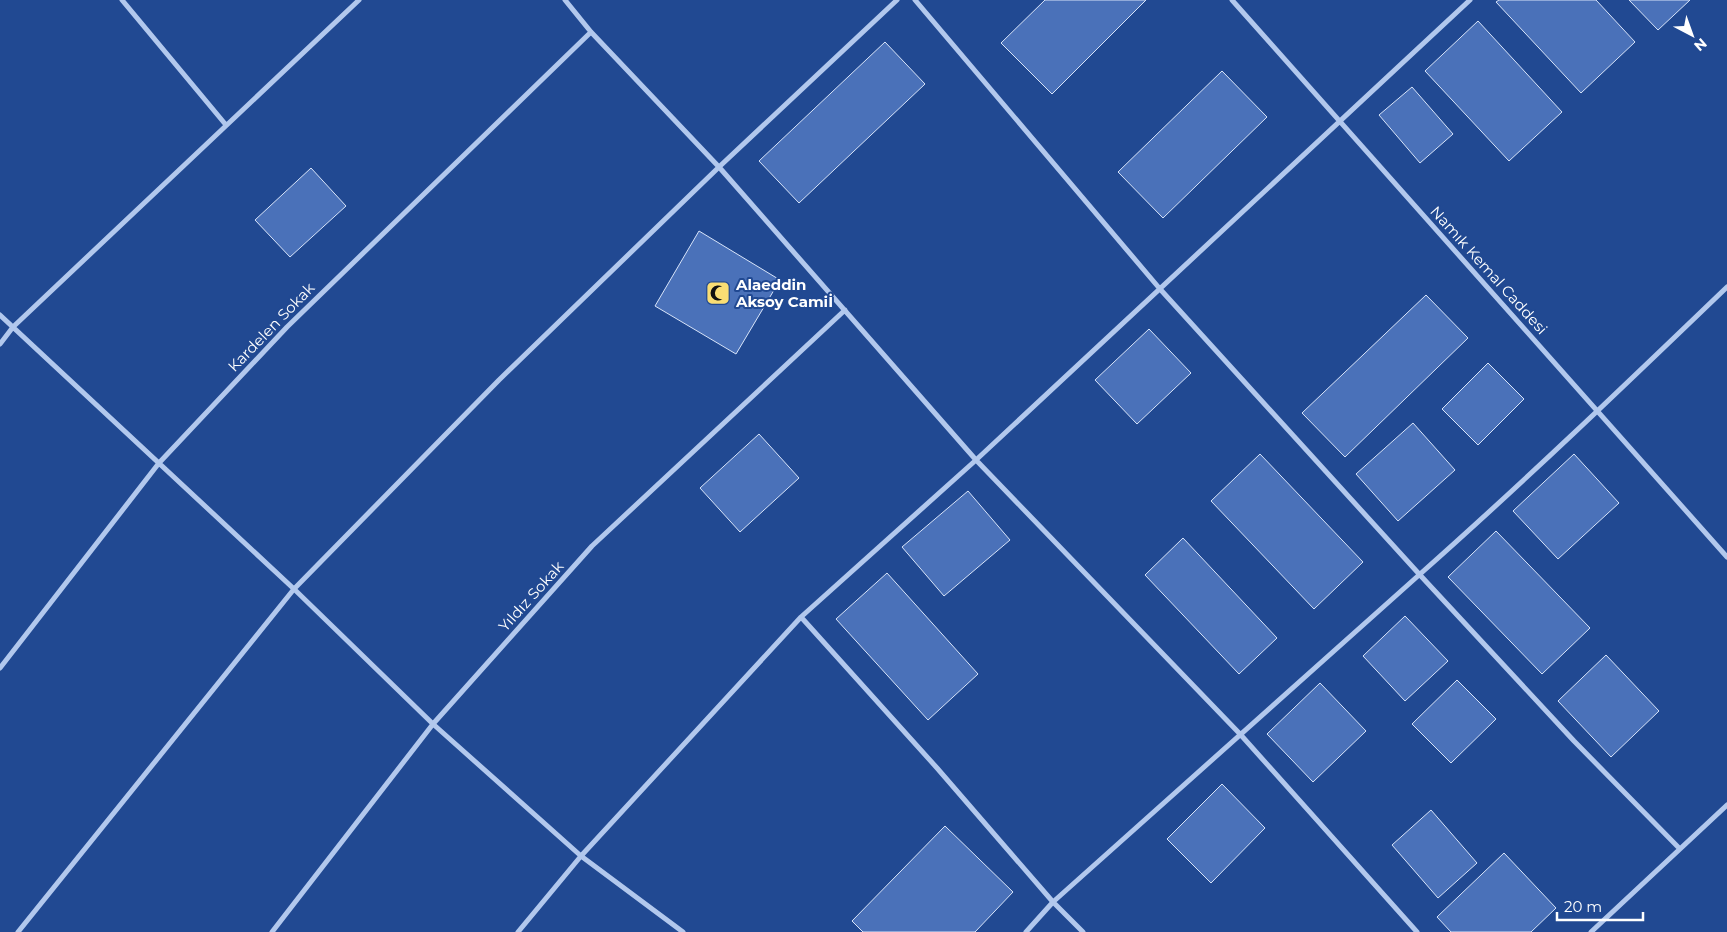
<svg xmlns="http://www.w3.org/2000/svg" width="1727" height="932" font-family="Montserrat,sans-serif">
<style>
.building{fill:#4a71b9;stroke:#d8e4f9}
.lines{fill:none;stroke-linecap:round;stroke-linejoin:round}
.street{stroke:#b2c8ed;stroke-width:5}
.labels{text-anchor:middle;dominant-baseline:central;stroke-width:4;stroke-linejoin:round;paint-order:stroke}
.street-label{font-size:15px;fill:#fff;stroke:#214992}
.poi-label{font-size:15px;font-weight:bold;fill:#fff;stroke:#214992;text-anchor:start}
</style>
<rect width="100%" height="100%" fill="#214992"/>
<!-- building -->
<path class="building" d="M1045,0h101l-94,94 -51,-51z
M1499,0h97l39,42 -54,51 -85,-91z
M1629,0h61l-32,30z
M1478,21l84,91 -53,49 -84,-90z
M885,42l40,42 -126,119 -40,-42z
M1222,71l45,46 -104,101 -45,-46z
M1412,87l41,47 -33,29 -41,-48z
M311,168l35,38 -56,51 -35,-37z
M699,231l81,49 -44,74 -81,-48z
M1426,295l42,43 -123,119 -43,-44z
M1149,329l42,44 -54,51 -42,-44z
M1488,363l36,36 -46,46 -36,-36z
M1413,423l42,47 -57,51 -42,-47z
M759,434l40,44 -59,54 -40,-44z
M1260,454l103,108 -49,47 -103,-108z
M1574,454l45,49 -61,56 -45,-48z
M968,491l42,49 -66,56 -42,-49z
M1496,531l94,97 -48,46 -94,-97z
M1183,538l94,100 -38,36 -94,-99z
M887,573l91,101 -50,46 -92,-101z
M1405,616l43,45 -43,40 -42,-45z
M1606,655l53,56 -48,46 -53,-56z
M1457,680l39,39 -45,44 -39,-39z
M1320,683l46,48 -53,51 -46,-48z
M1222,784l43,44 -54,55 -44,-44z
M1431,810l46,53 -39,35 -46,-53z
M945,826l68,66 -38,40h-112l-11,-11z
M1504,853l52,55 -25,24h-80l-14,-15z"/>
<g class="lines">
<!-- street -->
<path class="street" d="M122,0l104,125
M565,0l26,32 128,135 257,293 264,274 177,198
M915,0l245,289 260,286 154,166 106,108
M1232,0l495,557
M0,315l294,274 139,135 148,132 102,76
M0,344l13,-17 346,-327
M801,617l136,151 116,134 30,30
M0,668l159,-205 128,-136 304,-295
M18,932l276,-343 205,-209 220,-213 178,-167
M272,932l161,-208 159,-178 253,-236
M518,932l63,-76 220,-239 175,-157 494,-460
M1026,932l27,-30c121,-109 244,-217 366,-327 105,-93 206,-190 308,-288
M1591,932l136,-127"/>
</g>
<!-- icons -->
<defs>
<g id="mosque-square" transform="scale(1.25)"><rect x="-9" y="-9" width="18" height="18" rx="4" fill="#fade74" stroke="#214992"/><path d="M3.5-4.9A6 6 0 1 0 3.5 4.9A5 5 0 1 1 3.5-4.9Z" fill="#111"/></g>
</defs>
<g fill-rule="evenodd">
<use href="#mosque-square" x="718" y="293"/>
</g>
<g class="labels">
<!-- street labels -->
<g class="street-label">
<text transform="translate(1489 270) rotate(48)">Namık Kemal Caddesi</text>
<text transform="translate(271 327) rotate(-46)">Kardelen Sokak</text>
<text transform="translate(531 596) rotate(-48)">Yıldız Sokak</text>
</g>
<!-- poi labels -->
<g class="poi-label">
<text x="736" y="284">Alaeddin<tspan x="736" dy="17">Aksoy Camiİ</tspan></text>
</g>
</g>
<!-- north arrow -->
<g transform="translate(1692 35) rotate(139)" stroke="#214992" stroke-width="4" paint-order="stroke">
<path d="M0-4L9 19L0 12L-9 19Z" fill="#ffffff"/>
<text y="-8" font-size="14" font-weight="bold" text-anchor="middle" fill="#ffffff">N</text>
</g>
<!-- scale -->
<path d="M1557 912v8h86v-8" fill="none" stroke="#ffffff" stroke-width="2.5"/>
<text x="1564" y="912" font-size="15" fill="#ffffff" stroke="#214992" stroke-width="4" paint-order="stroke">20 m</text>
</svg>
